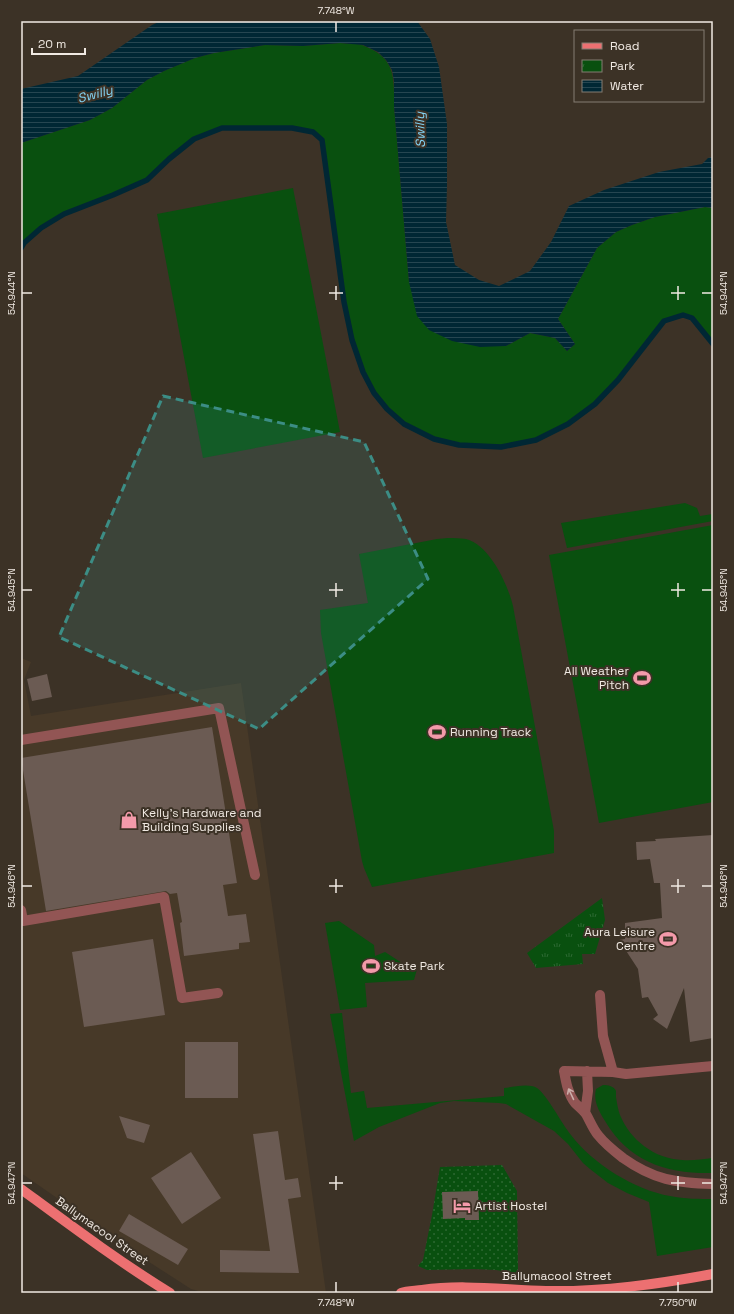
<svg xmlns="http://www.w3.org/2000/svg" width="734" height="1314" font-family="'Space Grotesk',sans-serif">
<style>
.built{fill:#473928}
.grass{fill:#09500f}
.park{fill:url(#park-tufts)}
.garden{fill:url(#garden-dots)}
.water{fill:url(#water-rules)}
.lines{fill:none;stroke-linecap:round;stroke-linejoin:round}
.stream{stroke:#002734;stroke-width:5.5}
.building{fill:#6b5b53}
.minor{stroke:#925554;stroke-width:10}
.major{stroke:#ec7071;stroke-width:10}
.oneway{stroke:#cbaeaa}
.marked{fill:#3c8d85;fill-opacity:0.2;stroke:#3c8d85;stroke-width:3;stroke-dasharray:8 5;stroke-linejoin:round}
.ticks{fill:none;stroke:#f1eae3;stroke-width:1.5}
.labels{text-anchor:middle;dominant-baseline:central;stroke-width:4;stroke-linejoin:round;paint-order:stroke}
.poi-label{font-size:12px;fill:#f1eae3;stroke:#3c3226;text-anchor:start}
.street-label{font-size:12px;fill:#f1eae3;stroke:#3c3226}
.water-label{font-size:13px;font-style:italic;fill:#84d4f4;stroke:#3c3226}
.neatline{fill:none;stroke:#f1eae3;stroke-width:1.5}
.ticks-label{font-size:10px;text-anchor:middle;fill:#f1eae3}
</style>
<defs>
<pattern id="park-tufts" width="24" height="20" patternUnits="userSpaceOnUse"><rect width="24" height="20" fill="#09500f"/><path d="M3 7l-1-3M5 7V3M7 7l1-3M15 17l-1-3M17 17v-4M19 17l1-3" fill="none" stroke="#2d6932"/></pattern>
<pattern id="garden-dots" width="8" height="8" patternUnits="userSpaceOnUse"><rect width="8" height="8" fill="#09500f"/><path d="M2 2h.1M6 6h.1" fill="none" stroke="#2d6932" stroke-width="1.8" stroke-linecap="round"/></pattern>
<pattern id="water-rules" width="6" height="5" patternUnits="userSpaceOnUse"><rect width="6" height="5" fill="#002734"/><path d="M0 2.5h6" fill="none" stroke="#264651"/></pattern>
</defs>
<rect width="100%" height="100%" fill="#3c3226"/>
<!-- built -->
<path class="built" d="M21,658l10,4 -7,18 7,36 210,-33 85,610h-121l-14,-4 -45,-29 -125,-87z"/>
<!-- grass -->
<path class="grass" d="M340,43c7,1 16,0 22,2 3,1 6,3 9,4 25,12 23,33 23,57l15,176 97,64 24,-13 25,5 12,13 8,-7 -17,-25 39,-71 19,-16 16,-7 23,-8 50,-10 8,1v136l-21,-26 -9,-2 -19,5 -46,59 -23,24 -27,20 -32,16 -35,7 -42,-2 -25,-6 -30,-15 -17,-15 -13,-16 -11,-21 -11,-32 -8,-38 -22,-161 -9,-9 -21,-4h-70l-28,11 -25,20 -22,21 -34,15 -49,19 -23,14 -17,15 -3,5v-105l69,-23 22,-12 35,-28 17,-9 31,-13 19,-5 51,-8 38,1z
M293,188l47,244 -137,26 -46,-244z
M685,503l12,5 3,8 13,-2v7l-146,27 -6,-25z
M713,525v277l-114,21 -50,-268z
M448,538c6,0 12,0 18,1 24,6 42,46 47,67l41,225v22l-182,34 -8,-19 -2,-7 -41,-228 -1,-23 48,-7 -9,-49 78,-15z
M339,921l35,24 1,11 10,-4 17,11 15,6 -3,11 -49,3 2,24 -27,3 -15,-87z
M342,1013l9,80 13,-2 3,17 137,-12v-8c9,-1 25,-5 33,0 10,7 25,36 34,47 22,29 64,55 99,61 15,3 29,3 43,3v48l-56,9 -8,-54 -22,-9 -19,-10 -18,-14 -7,-6 -15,-19 -14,-13 -48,-27 -7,-1 -45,-2 -14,2 -61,24 -25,14 -24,-127z
M603,1085c5,0 11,1 13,6 0,2 0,4 0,6 1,6 2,13 4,18 10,25 35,44 62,45 10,1 21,-1 31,-2v15c-46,1 -84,-11 -108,-52 -6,-10 -12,-20 -9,-32z"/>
<!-- park -->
<path class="park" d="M602,898l3,22 -10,34h-13l1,10 -47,4 -9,-15z"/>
<!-- garden -->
<path class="garden" d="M502,1165l15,26 1,82 -22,-3 -22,-1 -47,1 -9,-4 5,-6 9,-45 8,-48z"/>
<!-- water -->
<path class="water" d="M161,21h256l13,18 9,28 8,57v61l-1,37 9,43 24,15 20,6 31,-15 21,-29 18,-36 35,-16 55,-18 43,-8 6,-6 5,-1v51l-8,-1 -50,10 -23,8 -16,7 -19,16 -39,71 17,25 -8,7 -12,-13 -25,-5 -24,13 -26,1 -28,-6 -23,-11 -12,-14 -8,-34 -15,-176v-25l-2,-11 -6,-10 -8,-8 -15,-7 -23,-2 -37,3 -38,-1 -51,8 -19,5 -31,13 -17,9 -35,28 -22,12 -69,23v-54l57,-13 74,-51z"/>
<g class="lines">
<!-- stream -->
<path class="stream" d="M21,248l3,-5 17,-15 23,-14 49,-19 34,-15 22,-21 25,-20 28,-11h70l21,4 9,8 22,162 8,38 11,32 11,21 13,16 17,15 30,15 25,6 42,2 35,-7 32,-16 27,-20 23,-24 46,-59 19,-6 9,3 21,26"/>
</g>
<!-- building -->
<path class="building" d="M47,674l5,23 -20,4 -5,-22z
M212,727l25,156 -14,2 5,31 18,-2 4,28 -11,1v6l-55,7 -4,-33 2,-1 -5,-29 -7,1 -4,-3 -120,20 -25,-153z
M713,835v203l-23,4 -6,-54 -17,41 -14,-10 5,-4 -10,-18 -6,1 -4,-29 -19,-29 6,-1v-16l37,-5 -2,-35h-6l-4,-24 -13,1 -1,-18 20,-1 -1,-2z
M153,939l12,76 -81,12 -12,-75z
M185,1042h53v56h-53z
M119,1116l31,9 -6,18 -17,-5z
M278,1131l7,49 13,-2 3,19 -13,2 11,74 -79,-1v-22l50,1 -17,-117z
M191,1152l30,46 -39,26 -31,-46z
M478,1191l1,29h-14v-2l-22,1 -1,-27z
M129,1214l59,35 -10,16 -59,-34z"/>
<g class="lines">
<!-- minor -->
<path class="minor" d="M21,740l198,-32 36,167
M21,910l2,11 141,-24 18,101 36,-5
M600,995l3,41 10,36 -49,-1c2,11 4,23 11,32 4,4 8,7 11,11 4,7 7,15 12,21 7,9 16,16 25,23 31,22 53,25 90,26
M613,1072l13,2 87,-8
M585,1113l3,-22 -1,-20"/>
<!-- major -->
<path class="major" d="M21,1189c49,36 97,72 149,104
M401,1293c6,-2 14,-2 21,-3 41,-6 83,0 124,1 57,1 112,-7 167,-17"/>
</g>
<!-- one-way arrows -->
<defs><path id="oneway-shaft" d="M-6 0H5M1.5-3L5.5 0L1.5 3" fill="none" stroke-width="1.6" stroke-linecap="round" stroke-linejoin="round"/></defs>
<use class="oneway" href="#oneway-shaft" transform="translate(571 1094) rotate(-115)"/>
<!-- marked area -->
<path class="marked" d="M163,396l201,46 64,137 -169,150 -200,-92z"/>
<!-- ticks -->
<path class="ticks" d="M336,22v10M336,286v14M678,286v14M22,293h10M329,293h14M671,293h14M702,293h10M336,583v14M678,583v14M22,590h10M329,590h14M671,590h14M702,590h10M336,879v14M678,879v14M22,886h10M329,886h14M671,886h14M702,886h10M336,1176v14M678,1176v14M22,1183h10M329,1183h14M671,1183h14M702,1183h10M336,1282v10M678,1282v10"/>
<!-- icons -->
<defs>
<g id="stadium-bare" transform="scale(1.38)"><path d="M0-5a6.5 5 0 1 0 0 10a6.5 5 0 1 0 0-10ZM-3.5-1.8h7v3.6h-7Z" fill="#f39aaa" stroke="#3c3226" stroke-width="2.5" paint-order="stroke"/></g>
<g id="shop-bare" transform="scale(1.38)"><path d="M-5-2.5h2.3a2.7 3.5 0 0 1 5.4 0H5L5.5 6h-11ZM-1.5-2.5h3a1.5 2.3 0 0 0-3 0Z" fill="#f39aaa" stroke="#3c3226" stroke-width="2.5" paint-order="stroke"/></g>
<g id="hotel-bare" transform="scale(1.38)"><path d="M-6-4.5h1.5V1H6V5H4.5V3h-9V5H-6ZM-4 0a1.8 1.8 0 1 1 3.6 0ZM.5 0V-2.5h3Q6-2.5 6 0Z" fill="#f39aaa" stroke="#3c3226" stroke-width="2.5" paint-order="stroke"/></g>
</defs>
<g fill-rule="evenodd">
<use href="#stadium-bare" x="642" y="678"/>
<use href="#stadium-bare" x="437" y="732"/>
<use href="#shop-bare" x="129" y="820"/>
<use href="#stadium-bare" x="668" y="939"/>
<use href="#stadium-bare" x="371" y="966"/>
<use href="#hotel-bare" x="462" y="1206"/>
</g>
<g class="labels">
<!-- poi labels -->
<g class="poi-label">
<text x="629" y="671" text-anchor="end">All Weather<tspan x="629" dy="14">Pitch</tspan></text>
<text x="450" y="732">Running Track</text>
<text x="142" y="813">Kelly's Hardware and<tspan x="142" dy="14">Building Supplies</tspan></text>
<text x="655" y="932" text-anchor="end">Aura Leisure<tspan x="655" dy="14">Centre</tspan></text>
<text x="384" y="966">Skate Park</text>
<text x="475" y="1206">Artist Hostel</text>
</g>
<!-- street labels -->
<g class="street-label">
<text transform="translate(102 1231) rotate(35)">Ballymacool Street</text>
<text x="557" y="1276">Ballymacool Street</text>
</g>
<!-- water labels -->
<g class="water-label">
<text transform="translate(95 94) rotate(-15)">Swilly</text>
<text transform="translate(420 130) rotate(-92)">Swilly</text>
</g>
</g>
<!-- border -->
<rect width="734" height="1314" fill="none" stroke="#3c3226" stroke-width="44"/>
<!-- legend -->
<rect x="574" y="30" width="130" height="72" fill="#3c3226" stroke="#847c72"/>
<rect x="582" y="43" width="20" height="6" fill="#ec7071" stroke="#847c72"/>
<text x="610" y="50" font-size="12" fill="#f1eae3">Road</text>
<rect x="582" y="60" width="20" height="12" fill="url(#park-tufts)" stroke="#847c72"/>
<text x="610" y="70" font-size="12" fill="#f1eae3">Park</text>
<rect x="582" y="80" width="20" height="12" fill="url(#water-rules)" stroke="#847c72"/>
<text x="610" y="90" font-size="12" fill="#f1eae3">Water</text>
<!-- scale -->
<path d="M32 48v6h53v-6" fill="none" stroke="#f1eae3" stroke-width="2"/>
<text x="38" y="48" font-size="12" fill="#f1eae3" stroke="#3c3226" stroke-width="3" paint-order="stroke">20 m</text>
<rect x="22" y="22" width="690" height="1270" class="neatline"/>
<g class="ticks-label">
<text x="336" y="14">7.748°W</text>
<text transform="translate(723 293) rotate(-90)" y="4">54.944°N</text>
<text transform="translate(11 293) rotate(-90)" y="4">54.944°N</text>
<text transform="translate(11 590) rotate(-90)" y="4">54.945°N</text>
<text transform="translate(723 590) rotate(-90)" y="4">54.945°N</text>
<text transform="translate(723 886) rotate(-90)" y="4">54.946°N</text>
<text transform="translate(11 886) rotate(-90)" y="4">54.946°N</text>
<text transform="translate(11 1183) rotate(-90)" y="4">54.947°N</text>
<text transform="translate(723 1183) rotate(-90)" y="4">54.947°N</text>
<text x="336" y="1306">7.748°W</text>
<text x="678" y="1306">7.750°W</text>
</g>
</svg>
